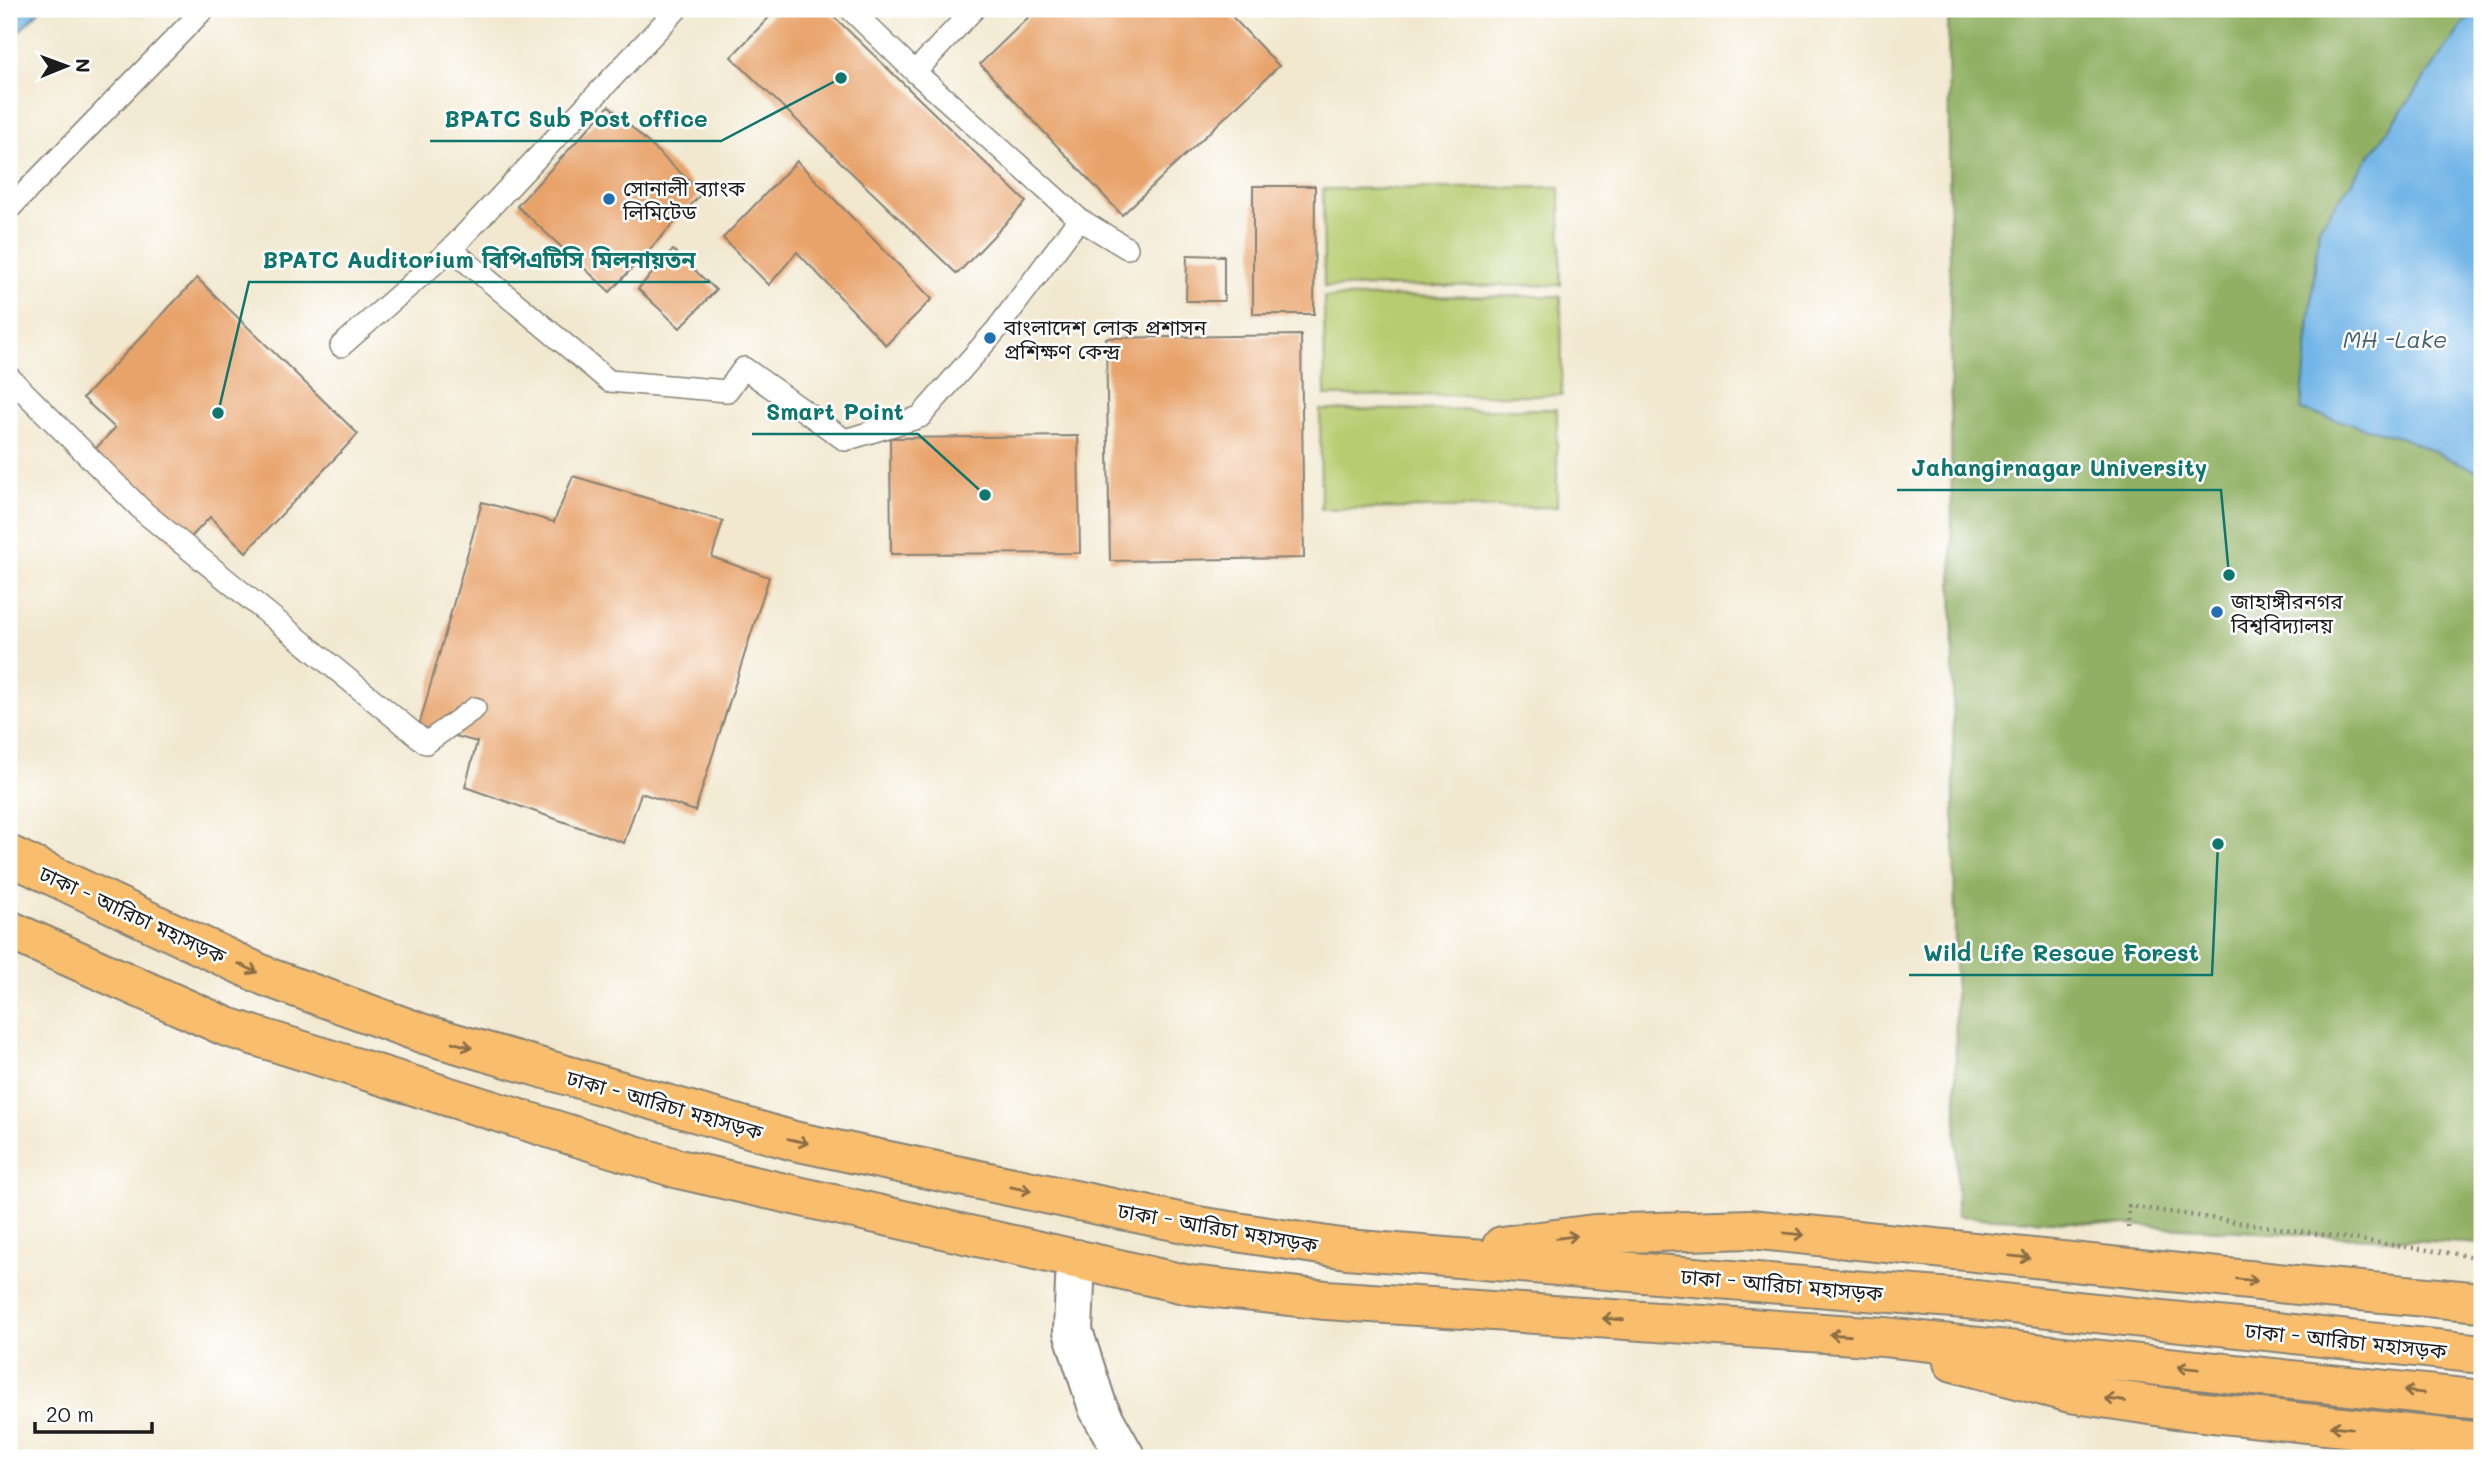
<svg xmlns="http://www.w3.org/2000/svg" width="2491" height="1467" font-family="Mali,'Noto Sans Bengali',sans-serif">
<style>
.green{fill:#b7cc71;stroke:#6a7446;stroke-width:2}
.forest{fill:#91b063;stroke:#566640;stroke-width:2}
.water{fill:#72b5e7;stroke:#476882;stroke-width:2}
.building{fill:#e8a36a}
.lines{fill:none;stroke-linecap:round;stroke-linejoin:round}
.lane-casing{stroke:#868276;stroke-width:24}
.street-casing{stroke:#868276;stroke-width:42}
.highway-casing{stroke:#868276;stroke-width:42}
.path{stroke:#868276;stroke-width:4.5;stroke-dasharray:2 5;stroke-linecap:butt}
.lane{stroke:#fff;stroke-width:21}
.street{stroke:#fff;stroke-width:38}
.highway{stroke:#f9be6d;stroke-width:38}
.oneway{stroke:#8a6d44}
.poi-dot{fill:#1f6fb2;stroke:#fff;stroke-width:2.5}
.labels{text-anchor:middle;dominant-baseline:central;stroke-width:5;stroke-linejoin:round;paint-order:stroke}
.poi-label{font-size:21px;fill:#1c1c1c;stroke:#fff;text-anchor:start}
.street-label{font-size:21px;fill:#1c1c1c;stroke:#fff}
.water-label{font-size:23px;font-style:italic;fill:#436177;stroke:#fff}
.leader{fill:none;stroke:#0f766e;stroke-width:2.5}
.callout-dot{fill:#0f766e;stroke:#fff;stroke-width:2.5}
.callout-label{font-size:23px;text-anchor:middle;font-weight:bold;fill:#0f766e;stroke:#fff;stroke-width:5;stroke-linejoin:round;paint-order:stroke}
</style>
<rect width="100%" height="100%" fill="#fff"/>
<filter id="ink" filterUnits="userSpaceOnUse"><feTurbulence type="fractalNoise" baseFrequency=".0143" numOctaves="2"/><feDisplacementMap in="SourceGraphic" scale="14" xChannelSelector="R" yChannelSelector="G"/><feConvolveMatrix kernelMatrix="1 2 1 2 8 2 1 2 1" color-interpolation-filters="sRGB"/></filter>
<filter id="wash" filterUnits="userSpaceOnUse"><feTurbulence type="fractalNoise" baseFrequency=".00686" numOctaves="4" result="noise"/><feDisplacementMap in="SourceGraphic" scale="28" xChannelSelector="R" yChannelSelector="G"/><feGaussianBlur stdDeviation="1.57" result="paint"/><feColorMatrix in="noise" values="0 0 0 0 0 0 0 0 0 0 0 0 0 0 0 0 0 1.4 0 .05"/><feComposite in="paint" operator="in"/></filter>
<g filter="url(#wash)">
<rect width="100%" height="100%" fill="#f1e8cf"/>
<!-- green -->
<path class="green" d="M1560,187l1,98 -237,2 -1,-98z
M1561,296l1,99 -237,1 -1,-99z
M1557,409v98l-236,2 -1,-99z"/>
<!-- forest -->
<path class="forest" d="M1948,9h526l-155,219 -18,182 102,28 79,35v771l-525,-28z"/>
<!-- water -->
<path class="water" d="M9,9h32l-32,33z
M2474,9h8v464l-79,-35 -102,-28 18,-182z"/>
<g id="blocks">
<!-- building -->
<path class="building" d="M777,9h49l200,193 -69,72 -226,-217z
M1037,9h188l54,57 -157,149 -142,-151z
M609,106l93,87 -92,99 -93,-86z
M797,161l135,138 -46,46 -89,-93 -28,33 -46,-47z
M1253,186h62l-1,128h-61z
M673,250l43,40 -36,38 -42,-39z
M1187,255l37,1v45h-38z
M197,278l161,156 -112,118 -36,-35 -31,33 -94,-90 30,-32 -32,-30z
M1301,335l3,223 -194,3 -4,-223z
M1078,436l2,117 -189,1 -1,-116z
M573,476l150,45 -11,36 57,20 -74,234 -54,-18 -17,50 -159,-56 12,-45 -58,-16 63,-224 72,20z"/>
</g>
</g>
<g filter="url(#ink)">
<use href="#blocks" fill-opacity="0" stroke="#868276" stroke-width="2"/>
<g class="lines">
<!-- lane casing -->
<g class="lane-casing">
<path id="lane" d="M850,9l65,63 59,-63
M915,72l164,147
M9,209l195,-200
M451,249l158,132 118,10 17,-23 101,72 75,-23 77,-88 82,-110 48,29
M341,346l110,-97 226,-240
M9,377l136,136 281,230 49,-35"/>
</g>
<!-- street casing -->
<g class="street-casing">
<path id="street" d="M1076,1259l-3,72 25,77 28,50"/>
</g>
<!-- highway casing -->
<g class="highway-casing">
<path id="highway" d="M9,855l258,122 157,57 370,107 404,85 149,23 618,50 517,55
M9,930l218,97 452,142 510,116 137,15 558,37 598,63
M1502,1246l92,-12 156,-5 577,59 155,14
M1953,1362l117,31 106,16 306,33"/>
</g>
<!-- path -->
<path class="path" d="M2128,1228l1,-22 353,52"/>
<!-- lane -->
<use href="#lane" class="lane"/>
<!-- street -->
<use href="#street" class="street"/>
<!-- highway -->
<use href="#highway" class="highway"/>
</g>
<!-- one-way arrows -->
<defs><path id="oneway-shaft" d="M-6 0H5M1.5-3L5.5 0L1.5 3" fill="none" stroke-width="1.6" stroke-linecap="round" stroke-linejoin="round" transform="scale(1.75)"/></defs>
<g class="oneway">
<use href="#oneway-shaft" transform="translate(248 968) rotate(26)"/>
<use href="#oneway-shaft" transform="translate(462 1045) rotate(16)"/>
<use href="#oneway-shaft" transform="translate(798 1141) rotate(13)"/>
<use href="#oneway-shaft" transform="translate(1021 1189) rotate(12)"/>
<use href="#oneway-shaft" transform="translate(1794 1234) rotate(6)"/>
<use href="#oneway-shaft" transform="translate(1567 1237) rotate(-8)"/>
<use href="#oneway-shaft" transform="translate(2020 1257) rotate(6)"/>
<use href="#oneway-shaft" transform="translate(2247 1280) rotate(6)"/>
<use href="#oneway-shaft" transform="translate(1613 1319) rotate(-176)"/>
<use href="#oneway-shaft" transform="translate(1840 1335) rotate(-176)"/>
<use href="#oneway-shaft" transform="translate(2188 1368) rotate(-174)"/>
<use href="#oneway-shaft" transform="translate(2414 1392) rotate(-174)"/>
<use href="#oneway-shaft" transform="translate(2115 1400) rotate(-172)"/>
<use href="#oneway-shaft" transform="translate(2341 1427) rotate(-174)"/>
</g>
</g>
<!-- markers -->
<g class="poi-dot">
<circle cx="609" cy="199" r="7"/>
<circle cx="990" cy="338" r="7"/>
<circle cx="2217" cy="612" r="7"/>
</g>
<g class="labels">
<!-- poi labels -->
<g class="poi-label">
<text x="623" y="187">সোনালী ব্যাংক<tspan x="623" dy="24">লিমিটেড</tspan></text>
<text x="1004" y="326">বাংলাদেশ লোক প্রশাসন<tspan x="1004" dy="24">প্রশিক্ষণ কেন্দ্র</tspan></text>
<text x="2231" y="600">জাহাঙ্গীরনগর<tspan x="2231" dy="24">বিশ্ববিদ্যালয়</tspan></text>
</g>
<!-- street labels -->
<g class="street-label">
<text transform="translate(133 914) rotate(25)">ঢাকা - আরিচা মহাসড়ক</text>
<text transform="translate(665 1104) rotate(16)">ঢাকা - আরিচা মহাসড়ক</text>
<text transform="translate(1218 1227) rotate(10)">ঢাকা - আরিচা মহাসড়ক</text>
<text transform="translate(1782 1284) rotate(5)">ঢাকা - আরিচা মহাসড়ক</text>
<text transform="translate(2346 1340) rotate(6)">ঢাকা - আরিচা মহাসড়ক</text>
</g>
<!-- water labels -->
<g class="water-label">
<text x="2395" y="339">MH -Lake</text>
</g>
</g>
<!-- callouts -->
<path class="leader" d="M841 78L721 141H430M218 413L249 282H710M985 495L918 434H752M2229 575L2221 490H1897M2218 844L2212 975H1909"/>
<g class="callout-dot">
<circle cx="841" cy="78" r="7"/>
<circle cx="218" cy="413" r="7"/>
<circle cx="985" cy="495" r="7"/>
<circle cx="2229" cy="575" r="7"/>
<circle cx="2218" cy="844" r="7"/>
</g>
<g class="callout-label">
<text x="576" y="127">BPATC Sub Post office</text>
<text x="479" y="268">BPATC Auditorium বিপিএটিসি মিলনায়তন</text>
<text x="835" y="420">Smart Point</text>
<text x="2059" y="476">Jahangirnagar University</text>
<text x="2061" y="961">Wild Life Rescue Forest</text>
</g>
<!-- margin -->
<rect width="2491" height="1467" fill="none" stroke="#fff" stroke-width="35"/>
<!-- north arrow -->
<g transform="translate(66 66) rotate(89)" stroke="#ffffff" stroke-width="5" paint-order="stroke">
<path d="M0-5L12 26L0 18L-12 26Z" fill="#1c1c1c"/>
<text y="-10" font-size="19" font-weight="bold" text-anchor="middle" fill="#1c1c1c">N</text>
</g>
<!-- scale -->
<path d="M35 1422v10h117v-10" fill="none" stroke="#1c1c1c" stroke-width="3.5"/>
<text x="46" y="1422" font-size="21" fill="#1c1c1c" stroke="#ffffff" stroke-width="5" paint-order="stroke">20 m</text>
</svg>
